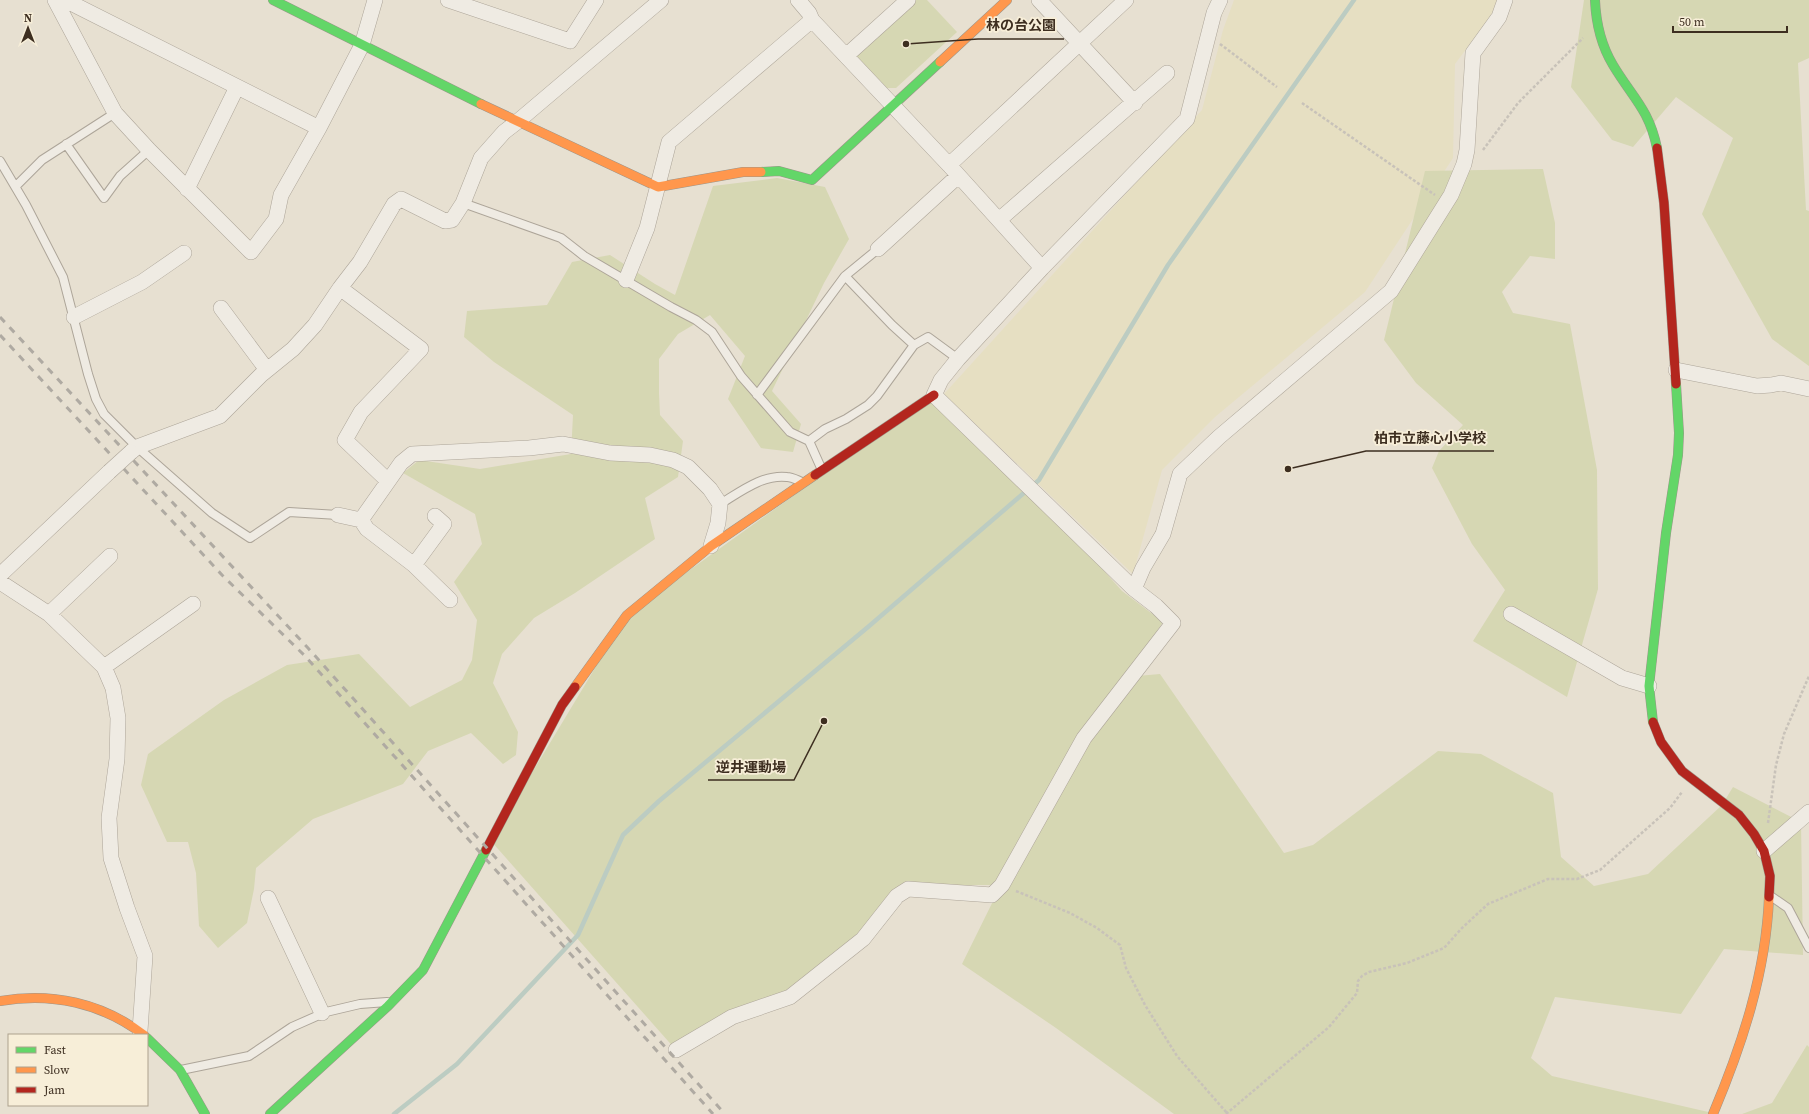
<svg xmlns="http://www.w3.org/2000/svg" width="1809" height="1114" font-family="'Source Serif 4','Noto Sans JP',serif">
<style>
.farmland{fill:#e6dfc2}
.green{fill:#d6d7b3}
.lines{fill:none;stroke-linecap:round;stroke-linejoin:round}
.stream{stroke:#bcccc2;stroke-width:4.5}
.lane-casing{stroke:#ada599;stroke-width:10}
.street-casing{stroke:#ada599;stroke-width:16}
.fast-casing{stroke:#9c958a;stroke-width:10}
.slow-casing{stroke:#9c958a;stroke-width:10}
.jam-casing{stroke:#9c958a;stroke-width:10}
.path{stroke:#c8c2b9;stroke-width:2.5;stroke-dasharray:3 2;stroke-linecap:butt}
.lane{stroke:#efebe3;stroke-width:8}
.street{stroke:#efebe3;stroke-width:15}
.fast{stroke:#63d668;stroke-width:9}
.slow{stroke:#ff974d;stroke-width:9}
.jam{stroke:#b3261e;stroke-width:9}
.rail{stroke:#afaaa2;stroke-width:3;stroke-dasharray:7 7;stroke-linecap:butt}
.street-bridge-casing{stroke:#ada599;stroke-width:16;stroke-linecap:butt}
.street-bridge{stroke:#efebe3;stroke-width:15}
.leader{fill:none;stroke:#3d2e20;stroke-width:1.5}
.callout-dot{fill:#3d2e20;stroke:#f7eed8;stroke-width:1.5}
.callout-label{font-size:14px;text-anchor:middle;font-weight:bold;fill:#3d2e20;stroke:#f7eed8;stroke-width:3.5;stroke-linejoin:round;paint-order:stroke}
</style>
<rect width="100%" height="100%" fill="#e7e0d1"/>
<!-- farmland -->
<path class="farmland" d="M1234,0h263l-3,12 -39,52 -2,94 -88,134 -150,125 -53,53 -29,104 -189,-180 258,-284 21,-80z"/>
<!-- green -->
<path class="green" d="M913,0h14l30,32 -61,56h-11l-30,-32z
M1584,0h225v58l-11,5 8,147 3,1v155l-37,-27 -70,-125 31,-76 -57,-41 -43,50 -21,-7 -41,-53z
M1543,169l12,54v36l-25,-3 -28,36 11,21 57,11 27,146 1,119 -31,108 -94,-56 32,-51 -33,-46 -40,-76 7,-17 24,-26 -47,-42 -32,-43 41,-169z
M777,178l48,9 24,52 -25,44 -52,108 29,33 -8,28 -32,-4 -33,-49 17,-43 -35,-41 -32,19 -19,25v34l1,22 23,26 -5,36 -33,21 10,41 -80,54 -41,25 -32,36 -9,29 25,49 -2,23 -13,9 -32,-31 -43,18 -25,33 -90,35 -57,49 -2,21 -7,34 -29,25 -19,-22 -3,-53 -8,-31h-21l-26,-57 7,-31 76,-54 63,-35 72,-11 51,53 52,-27 10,-20 5,-40 -23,-38 28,-38 -7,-30 -72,-41 16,-13 61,9 91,-15 2,-39 -79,-53 -30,-25 3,-26 80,-6 25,-43 38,-7 45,29 20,11 38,-109z
M934,395l84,80 104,116 41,31 -37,55 34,-3 124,179 29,-8 125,-94 43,3 72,39 8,64 33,29 54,-12 74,-69 11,-18 68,35 2,133 -79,-6 -43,65 -126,-17 -24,61 21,18 165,38h-543l-118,-86 -94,-64 39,-79h-28l-76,11 -34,43 -73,58 -114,53 -185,-209 136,-226z
M1807,1045l2,2v67h-67l30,-11z"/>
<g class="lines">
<!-- stream -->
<path class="stream" d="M394,1114l63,-50 121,-129 45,-100 36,-34 209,-174 171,-147 129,-215 186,-265"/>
<!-- lane casing -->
<g class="lane-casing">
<path id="lane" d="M66,144l38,54 16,-22 29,-26
M0,161l26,44 37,72 25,97 8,25 8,15 33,33 75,66 38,25 39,-26 49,3
M16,186l26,-26 73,-47
M463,203l98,35 23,18 87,51 25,13 16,12 29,44 49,56 19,9 13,29
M845,276l47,49 22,20
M757,395l88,-119 33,-27
M809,441l16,-12 21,-10 22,-14 9,-9 37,-51 14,-8 30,22
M720,504c20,-12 43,-30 67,-27 5,0 10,3 15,5
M1772,897l16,11 21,40
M181,1070l68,-14 43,-29 34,-15 34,-8 27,-2"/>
</g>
<!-- street casing -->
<g class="street-casing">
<path id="street" d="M55,0l60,113 34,37 102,102 25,-33 5,-24 38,-67 43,-83 13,-45
M65,0l254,128
M448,0l122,41 26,-41
M798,0l11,13 3,7
M1039,0l96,103
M846,56l62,-56
M949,165l177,-165
M187,189l50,-102
M999,220l168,-147
M878,249l80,-73
M626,280l21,-52 22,-86 143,-122 137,145 93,103
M340,288l81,61 -60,63 -16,28 43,41
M221,308l46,62
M74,317l68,-35 42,-29
M1676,370l81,16 14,-1 10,-2 28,6
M131,452l6,-5 83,-31 41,-41 32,-26 22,-24 25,-37 20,-26 34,-58 7,-5 44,22 7,-1 11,-17 18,-45 23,-26 13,-10 144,-122
M338,515l23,5
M435,516l9,8 -30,41 -47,-36 -6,-9 40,-57 11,-9 117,-6 34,-4 47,9 40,2 23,5 15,7 22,22 10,15 -2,19 -7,23
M414,565l36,35
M0,575l109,-103
M0,582l49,32 55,53 9,21 5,30 -1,41 -8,59 2,40 16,50 18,48 -5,75
M1134,589l9,-21 20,-34 17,-60 39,-37 172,-146 60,-96 13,-31 3,-14 6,-97 26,-36 6,-17
M49,614l61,-58
M1511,614l111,64 27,8
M104,667l89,-63
M1764,851l45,-39
M268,898l54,115
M676,1050l56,-33 58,-20 73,-58 34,-43 11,-7 84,6 10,-10 82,-147 89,-115 -17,-17 -22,-17 -200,-194 7,-15 17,-21 84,-91 145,-149 27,-106 6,-13"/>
</g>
<!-- fast casing -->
<g class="fast-casing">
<path id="fast" d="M273,0l208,104
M1595,0c1,23 6,45 18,65 19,32 36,44 44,83
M761,172l18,-1 33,9 128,-118
M1653,722l-4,-36 17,-153 12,-78 1,-22 -3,-49
M147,1038l33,32 25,44
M270,1114l118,-108 35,-36 63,-120"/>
</g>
<!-- slow casing -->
<g class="slow-casing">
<path id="slow" d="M940,62l67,-62
M481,104l177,83 85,-15h18
M575,687l52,-72 84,-69 104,-71
M0,1001c52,-9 102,2 144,34
M1713,1114c29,-69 53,-141 56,-217"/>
</g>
<!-- jam casing -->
<g class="jam-casing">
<path id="jam" d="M1657,148l7,55 12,181
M815,475l119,-80
M1653,722l8,20 21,29 57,44 15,19 10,17 6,25 -1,21
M486,850l76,-145 13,-18"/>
</g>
<!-- path -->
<path class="path" d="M1220,44l57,43
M1302,103l133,92
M1483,150l35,-47 65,-65
M1768,823l8,-58 8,-31 25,-58
M1016,891l54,22 27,15 23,17 6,23 19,37 32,51 50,57
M1226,1114l103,-87 28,-34 1,-12 4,-5 7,-4 38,-9 37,-15 18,-20 26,-24 60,-25h29l23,-9 70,-62 12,-16"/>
<!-- lane -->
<use href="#lane" class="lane"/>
<!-- street -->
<use href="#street" class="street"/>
<!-- fast -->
<use href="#fast" class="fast"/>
<!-- slow -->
<use href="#slow" class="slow"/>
<!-- jam -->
<use href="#jam" class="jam"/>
<!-- rail -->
<path class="rail" d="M0,317l308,331 417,466
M0,335l222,240 83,81 408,458"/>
<!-- street-bridge casing -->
<g class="street-bridge-casing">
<path id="street-bridge" d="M109,472l22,-20"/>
</g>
<!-- street-bridge -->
<use href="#street-bridge" class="street-bridge"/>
</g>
<!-- callouts -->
<path class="leader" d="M906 44L978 39H1064M1288 469L1366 451H1494M824 721L794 780H708"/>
<g class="callout-dot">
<circle cx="906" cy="44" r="4"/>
<circle cx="1288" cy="469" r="4"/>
<circle cx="824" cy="721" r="4"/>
</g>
<g class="callout-label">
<text x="1021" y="30">林の台公園</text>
<text x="1430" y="443">柏市立藤心小学校</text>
<text x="751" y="772">逆井運動場</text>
</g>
<!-- legend -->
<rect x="8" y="1034" width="140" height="72" fill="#f7eed8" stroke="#ada18e"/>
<rect x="16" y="1047" width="20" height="6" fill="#63d668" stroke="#ada18e"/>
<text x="44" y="1054" font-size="12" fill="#3d2e20">Fast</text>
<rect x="16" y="1067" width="20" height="6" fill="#ff974d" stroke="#ada18e"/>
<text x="44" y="1074" font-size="12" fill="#3d2e20">Slow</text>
<rect x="16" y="1087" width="20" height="6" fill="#b3261e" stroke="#ada18e"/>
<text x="44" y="1094" font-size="12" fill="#3d2e20">Jam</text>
<!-- north arrow -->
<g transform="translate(28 28)" stroke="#f7eed8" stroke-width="3" paint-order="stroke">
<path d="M0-3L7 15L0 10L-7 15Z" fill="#3d2e20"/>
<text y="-6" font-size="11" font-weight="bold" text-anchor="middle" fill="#3d2e20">N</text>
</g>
<!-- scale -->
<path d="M1673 26v6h114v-6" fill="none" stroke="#3d2e20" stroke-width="2"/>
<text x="1679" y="26" font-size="12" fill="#3d2e20" stroke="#f7eed8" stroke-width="3" paint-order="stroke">50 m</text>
</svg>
